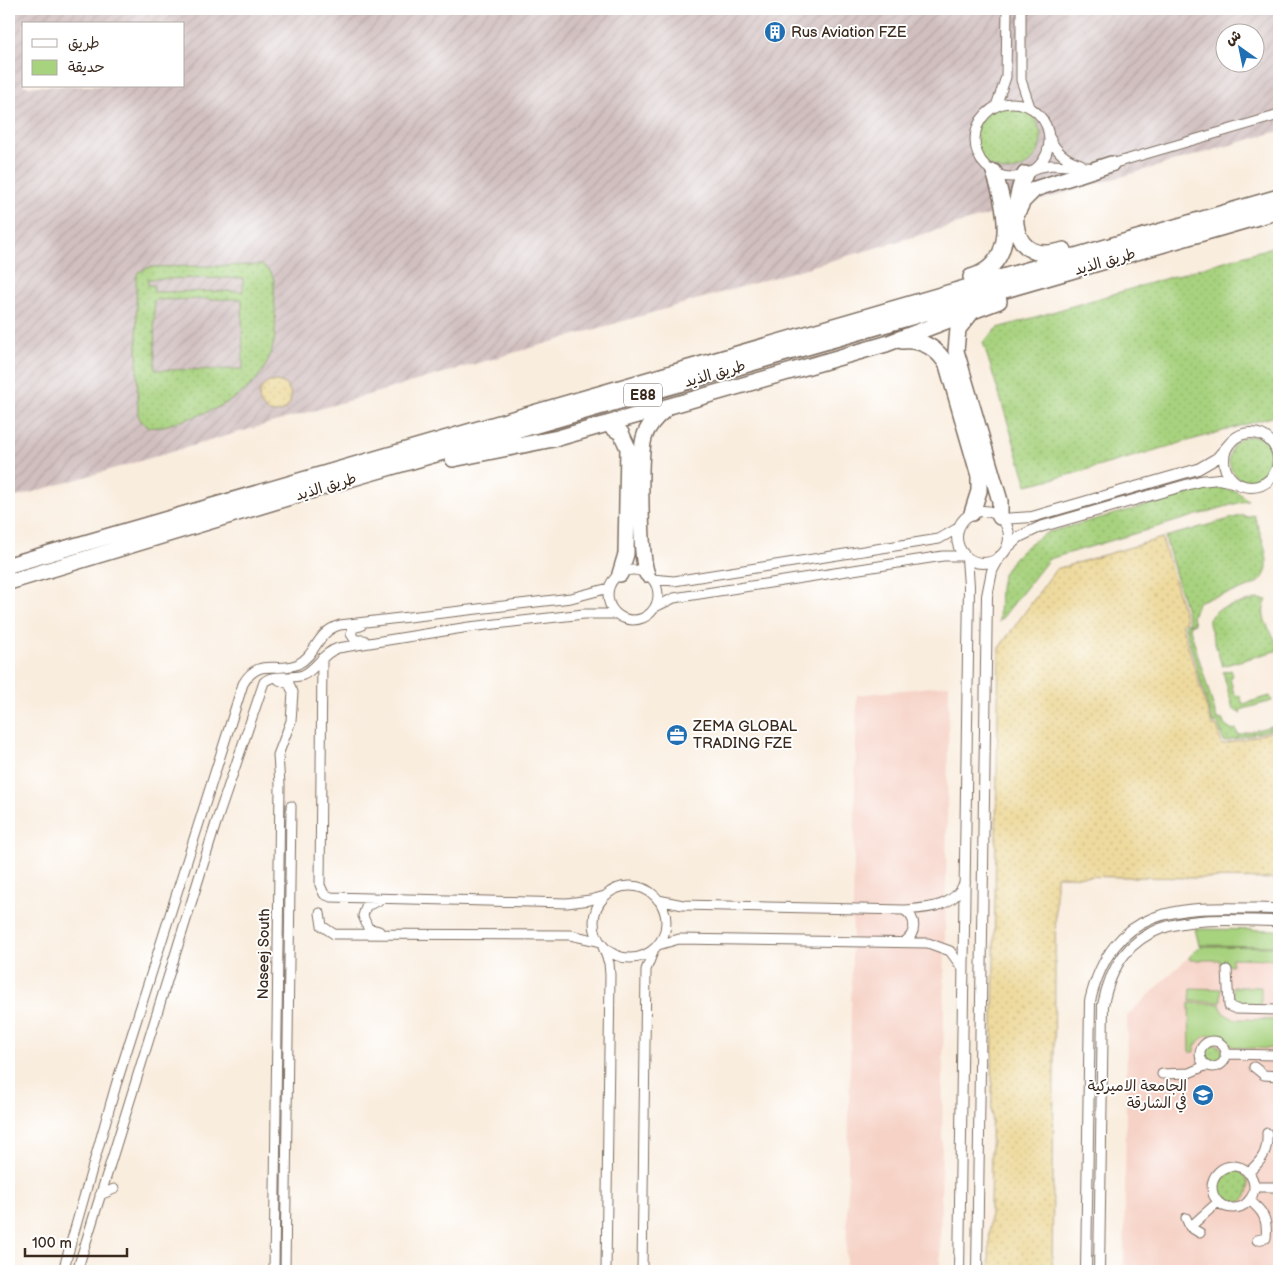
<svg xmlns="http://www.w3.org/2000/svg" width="1288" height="1280" font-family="'Balsamiq Sans','Playpen Sans Arabic',sans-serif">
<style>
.built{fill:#f6d1c5}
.industrial{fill:url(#industrial-furrows);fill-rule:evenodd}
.grass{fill:url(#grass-dots);stroke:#717e4e;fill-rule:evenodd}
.sand{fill:url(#sand-dots);stroke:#94825e}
.green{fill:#a7d27e;stroke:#717e4e}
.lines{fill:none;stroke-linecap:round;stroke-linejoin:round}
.minor-casing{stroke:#7e6e61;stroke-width:11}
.tertiary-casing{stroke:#7e6e61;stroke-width:12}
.motorway-casing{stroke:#7e6e61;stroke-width:18}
.minor{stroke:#fff;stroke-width:9}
.tertiary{stroke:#fff;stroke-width:10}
.motorway{stroke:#fff;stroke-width:15}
.labels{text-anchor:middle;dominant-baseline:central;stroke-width:4;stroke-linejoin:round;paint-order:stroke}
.shield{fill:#fff;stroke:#766a62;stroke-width:1}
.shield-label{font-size:14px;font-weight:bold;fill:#3b2a1e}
.poi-label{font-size:15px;fill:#3b2a1e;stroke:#fff;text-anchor:start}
.street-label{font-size:15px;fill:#3b2a1e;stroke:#fff}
</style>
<defs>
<pattern id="industrial-furrows" width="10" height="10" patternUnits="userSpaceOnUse" patternTransform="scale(1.25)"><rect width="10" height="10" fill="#d1bfbf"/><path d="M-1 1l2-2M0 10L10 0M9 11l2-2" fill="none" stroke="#b4a4a4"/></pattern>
<pattern id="grass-dots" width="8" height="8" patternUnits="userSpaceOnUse" patternTransform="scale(1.25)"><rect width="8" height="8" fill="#a7d27e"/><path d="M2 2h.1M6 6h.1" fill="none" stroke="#91b46c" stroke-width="1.8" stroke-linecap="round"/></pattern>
<pattern id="sand-dots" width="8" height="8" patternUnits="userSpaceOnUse" patternTransform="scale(1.25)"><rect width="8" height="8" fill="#eeda9e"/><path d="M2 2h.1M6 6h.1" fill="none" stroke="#cdbb88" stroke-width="1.8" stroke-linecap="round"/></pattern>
</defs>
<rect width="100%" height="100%" fill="#fff"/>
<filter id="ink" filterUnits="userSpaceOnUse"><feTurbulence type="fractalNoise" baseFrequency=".02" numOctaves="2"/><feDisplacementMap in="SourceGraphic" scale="10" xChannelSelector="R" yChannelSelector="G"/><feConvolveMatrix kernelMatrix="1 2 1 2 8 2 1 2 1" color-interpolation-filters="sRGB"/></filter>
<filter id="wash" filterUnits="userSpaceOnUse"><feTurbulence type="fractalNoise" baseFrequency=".0096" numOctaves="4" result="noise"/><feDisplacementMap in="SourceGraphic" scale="20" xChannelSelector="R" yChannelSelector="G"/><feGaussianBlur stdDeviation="1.12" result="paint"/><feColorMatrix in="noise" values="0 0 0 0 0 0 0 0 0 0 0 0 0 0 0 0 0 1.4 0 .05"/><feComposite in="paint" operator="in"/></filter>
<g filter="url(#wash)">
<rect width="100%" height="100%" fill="#f9edde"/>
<!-- built -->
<path class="built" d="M949,685l-9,586h-94l11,-576z
M1200,946l79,1v324h-155l3,-255z"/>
<!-- industrial -->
<path class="industrial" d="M9,9h1270v122l-1270,368zM24,24h160v62h-160zM1226,32h30v30h-30z"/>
<!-- grass -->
<path class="grass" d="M975 138a33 33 0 1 1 66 0a33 33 0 1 1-66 0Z
M1279,245v170l-214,61 -38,9 -44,-143 15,-14z
M262,265l9,8 3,7c0,19 3,43 0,62 -11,56 -67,72 -114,85 -11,2 -18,-2 -22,-12l-2,-136 2,-7 12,-5zM243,278v13l-89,1v-7h-6v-6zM242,299l1,70 -88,1 -1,-70z
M1229 459a23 23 0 1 1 46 0a23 23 0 1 1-46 0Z
M1206,485l30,6 12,9 -199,59 -50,63c1,-11 -1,-37 4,-47 8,-18 29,-35 46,-43l154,-42z
M1244,515l1,2 9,-2c5,16 13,33 13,49 2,29 -50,28 -69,38l-6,14 2,8 -4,1 -25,-88z
M1257,599l10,1c-11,21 8,31 12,50l-57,16 -13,-42v-6l10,-9z
M1188,622l29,97 6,1 2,6 6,4 5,-1 2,6 41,-11v3l-55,15 -6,-19 -5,1 -29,-100z
M1231,670l2,4 -3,4 4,16 6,2 3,8 27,-8 2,5 -32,9 1,4 -8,-5 -10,-37z
M1203 1054a10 10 0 1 1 20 0a10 10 0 1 1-20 0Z
M1215 1187a17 17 0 1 1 34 0a17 17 0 1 1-34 0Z"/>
<!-- sand -->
<path class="sand" d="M259 397a16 16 0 1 1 32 0a16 16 0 1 1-32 0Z
M1162,538l24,83 -5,2 31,103h5l5,19 57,-16v150l-223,-3 -4,395h-63l10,-623 57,-79z"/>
<!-- green -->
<path class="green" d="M1195,929l84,1v16l-80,-1z
M1200,946l79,1v12l-47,-1v7h-12v-5h-30l-1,-3z
M1233,987h28v18l-28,-1z
M1191,988l30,1v13l-31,-1z
M1189,1003l31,1 3,9 11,6 45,1v29c-14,-1 -29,0 -43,-2 -15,-2 -24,-25 -41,-1v6h-5z"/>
</g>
<g filter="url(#ink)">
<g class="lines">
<!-- minor casing -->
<g class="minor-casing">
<path id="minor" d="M1021,9v71l9,27
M975 140a37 37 0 1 1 74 0a37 37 0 1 1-74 0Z
M996,106l10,-29 1,-68
M1050,138c6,14 16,22 31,26
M1108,165l171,-50
M1036,168l15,-3 37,2
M608 595a25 25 0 1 1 50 0a25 25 0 1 1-50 0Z
M652,579l22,2 265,-42 19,-11
M655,607l19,-9 269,-42h22
M361,626l-8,2 -2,6 4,6h9
M322,658l-2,227 4,9 7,3 236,6 23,-3 15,-4
M594 922a36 36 0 1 1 72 0a36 36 0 1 1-72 0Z
M658,900l25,5 221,5c25,-2 49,-2 61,-28
M378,901l-12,5 -3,10 5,12 11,3
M320,913l2,13 12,8 236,1 28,6
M904,942c13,-9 13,-24 0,-32
M658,945l21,-6 249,4 22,8 13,18
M603,947l6,16 1,12 -4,296
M1227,970l2,36 7,3 43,1
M1200 1054a13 13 0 1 1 26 0a13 13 0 1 1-26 0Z
M1225,1054l54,1
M1254,1067l10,8 15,1
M1162,1074l27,-1 18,-8
M1212 1187a21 21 0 1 1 42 0a21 21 0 1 1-42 0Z
M1248,1173c14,-13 20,-20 19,-40
M1254,1187h25
M100,1195l14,-6
M1249,1200c14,11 19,19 17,38l-9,2
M1186,1218l4,9 10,6
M1190,1227l28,-25
M63,1271l53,-186 127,-401c16,-28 33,-10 55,-20 19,-10 18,-32 42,-39l231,-27 38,-10
M77,1271l139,-448 48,-141c10,-9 26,-2 39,-7 14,-6 19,-22 35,-27l131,-21 115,-13h32
M274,1271l6,-486 -2,-30 13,-34 2,-29 -4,-8 -10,-4
M285,1271l6,-465
M642,1271l4,-301 8,-21"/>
</g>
<!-- tertiary casing -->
<g class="tertiary-casing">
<path id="tertiary" d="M1224 460a27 27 0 1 1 54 0a27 27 0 1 1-54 0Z
M957 537a26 26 0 1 1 52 0a26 26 0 1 1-52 0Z
M1002,519l30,-2 166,-48 19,-11 14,-16
M1007,548l12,-11 21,-10 160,-46 19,-2 18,4
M959,1271l10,-685 -2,-28
M977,1271l10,-675 5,-25 8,-15
M1086,1271l4,-270c25,-105 103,-93 189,-92
M1099,1271l4,-266c19,-98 99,-85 176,-84"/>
</g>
<!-- motorway casing -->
<g class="motorway-casing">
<path id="motorway" d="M1025,174c-16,36 -17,93 39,76
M1018,211l5,-10 12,-12 76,-25
M971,277c48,-14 35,-69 23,-105
M971,313l-13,16 -2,22 44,150v16
M902,341c20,-2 35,7 45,24l32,111v15l-7,22
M607,424l14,9 7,15 -2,106 -6,20
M453,459l105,-21 328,-94 113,-43
M9,565l1270,-368
M647,574c-7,-16 -8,-117 -3,-136 3,-12 13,-22 23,-30
M9,582l351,-106 919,-265"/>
</g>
<!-- minor -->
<use href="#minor" class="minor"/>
<!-- tertiary -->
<use href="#tertiary" class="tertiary"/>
<!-- motorway -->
<use href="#motorway" class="motorway"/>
</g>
</g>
<!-- icons -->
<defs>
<g id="building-disc" transform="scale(1.125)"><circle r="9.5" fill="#1f6fb2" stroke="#fff"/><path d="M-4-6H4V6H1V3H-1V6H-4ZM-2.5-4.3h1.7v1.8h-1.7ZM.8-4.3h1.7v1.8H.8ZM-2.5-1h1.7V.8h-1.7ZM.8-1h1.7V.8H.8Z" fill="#fff"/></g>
<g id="office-disc" transform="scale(1.125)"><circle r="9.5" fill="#1f6fb2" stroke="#fff"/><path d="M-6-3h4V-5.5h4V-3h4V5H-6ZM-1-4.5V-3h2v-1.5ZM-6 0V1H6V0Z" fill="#fff"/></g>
<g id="university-disc" transform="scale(1.125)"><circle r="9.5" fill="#1f6fb2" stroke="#fff"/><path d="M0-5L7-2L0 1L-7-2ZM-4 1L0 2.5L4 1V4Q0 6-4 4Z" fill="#fff"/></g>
</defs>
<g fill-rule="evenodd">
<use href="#building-disc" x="775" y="32"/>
<use href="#office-disc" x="677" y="735"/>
<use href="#university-disc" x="1203" y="1095"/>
</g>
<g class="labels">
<!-- shield labels -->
<rect class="shield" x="624" y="383.5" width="38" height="23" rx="4"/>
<g class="shield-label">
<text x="643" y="395">E88</text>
</g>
<!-- poi labels -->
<g class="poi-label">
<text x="791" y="32">Rus Aviation FZE</text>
<text x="693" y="726">ZEMA GLOBAL<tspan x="693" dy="17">TRADING FZE</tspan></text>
<text x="1187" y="1086" text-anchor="end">الجامعة الاميركية<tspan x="1187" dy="17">في الشارقة</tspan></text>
</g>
<!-- street labels -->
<g class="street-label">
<text transform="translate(1105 262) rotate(-16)">طريق الذيد</text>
<text transform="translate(715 374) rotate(-16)">طريق الذيد</text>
<text transform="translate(326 487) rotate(-17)">طريق الذيد</text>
<text transform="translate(264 954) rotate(-89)">Naseej South</text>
</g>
</g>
<!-- margin -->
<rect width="1288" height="1280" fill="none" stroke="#fff" stroke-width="30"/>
<!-- legend -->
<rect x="22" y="22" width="162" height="65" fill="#ffffff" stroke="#b1aaa5"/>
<rect x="32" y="39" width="25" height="8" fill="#ffffff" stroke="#b1aaa5"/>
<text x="68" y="48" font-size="15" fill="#3b2a1e">طريق</text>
<rect x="32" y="60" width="25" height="15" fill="#a7d27e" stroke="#b1aaa5"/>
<text x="68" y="72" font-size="15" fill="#3b2a1e">حديقة</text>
<!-- north arrow -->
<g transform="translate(1240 48) rotate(327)"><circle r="24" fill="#ffffff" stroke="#b1aaa5"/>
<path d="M0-4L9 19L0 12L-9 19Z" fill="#1f6fb2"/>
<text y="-8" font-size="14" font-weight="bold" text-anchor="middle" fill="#3b2a1e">ش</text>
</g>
<!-- scale -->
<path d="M25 1248v8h102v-8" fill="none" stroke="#3b2a1e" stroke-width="2.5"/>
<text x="32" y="1248" font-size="15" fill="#3b2a1e" stroke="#ffffff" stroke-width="4" paint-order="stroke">100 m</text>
</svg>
